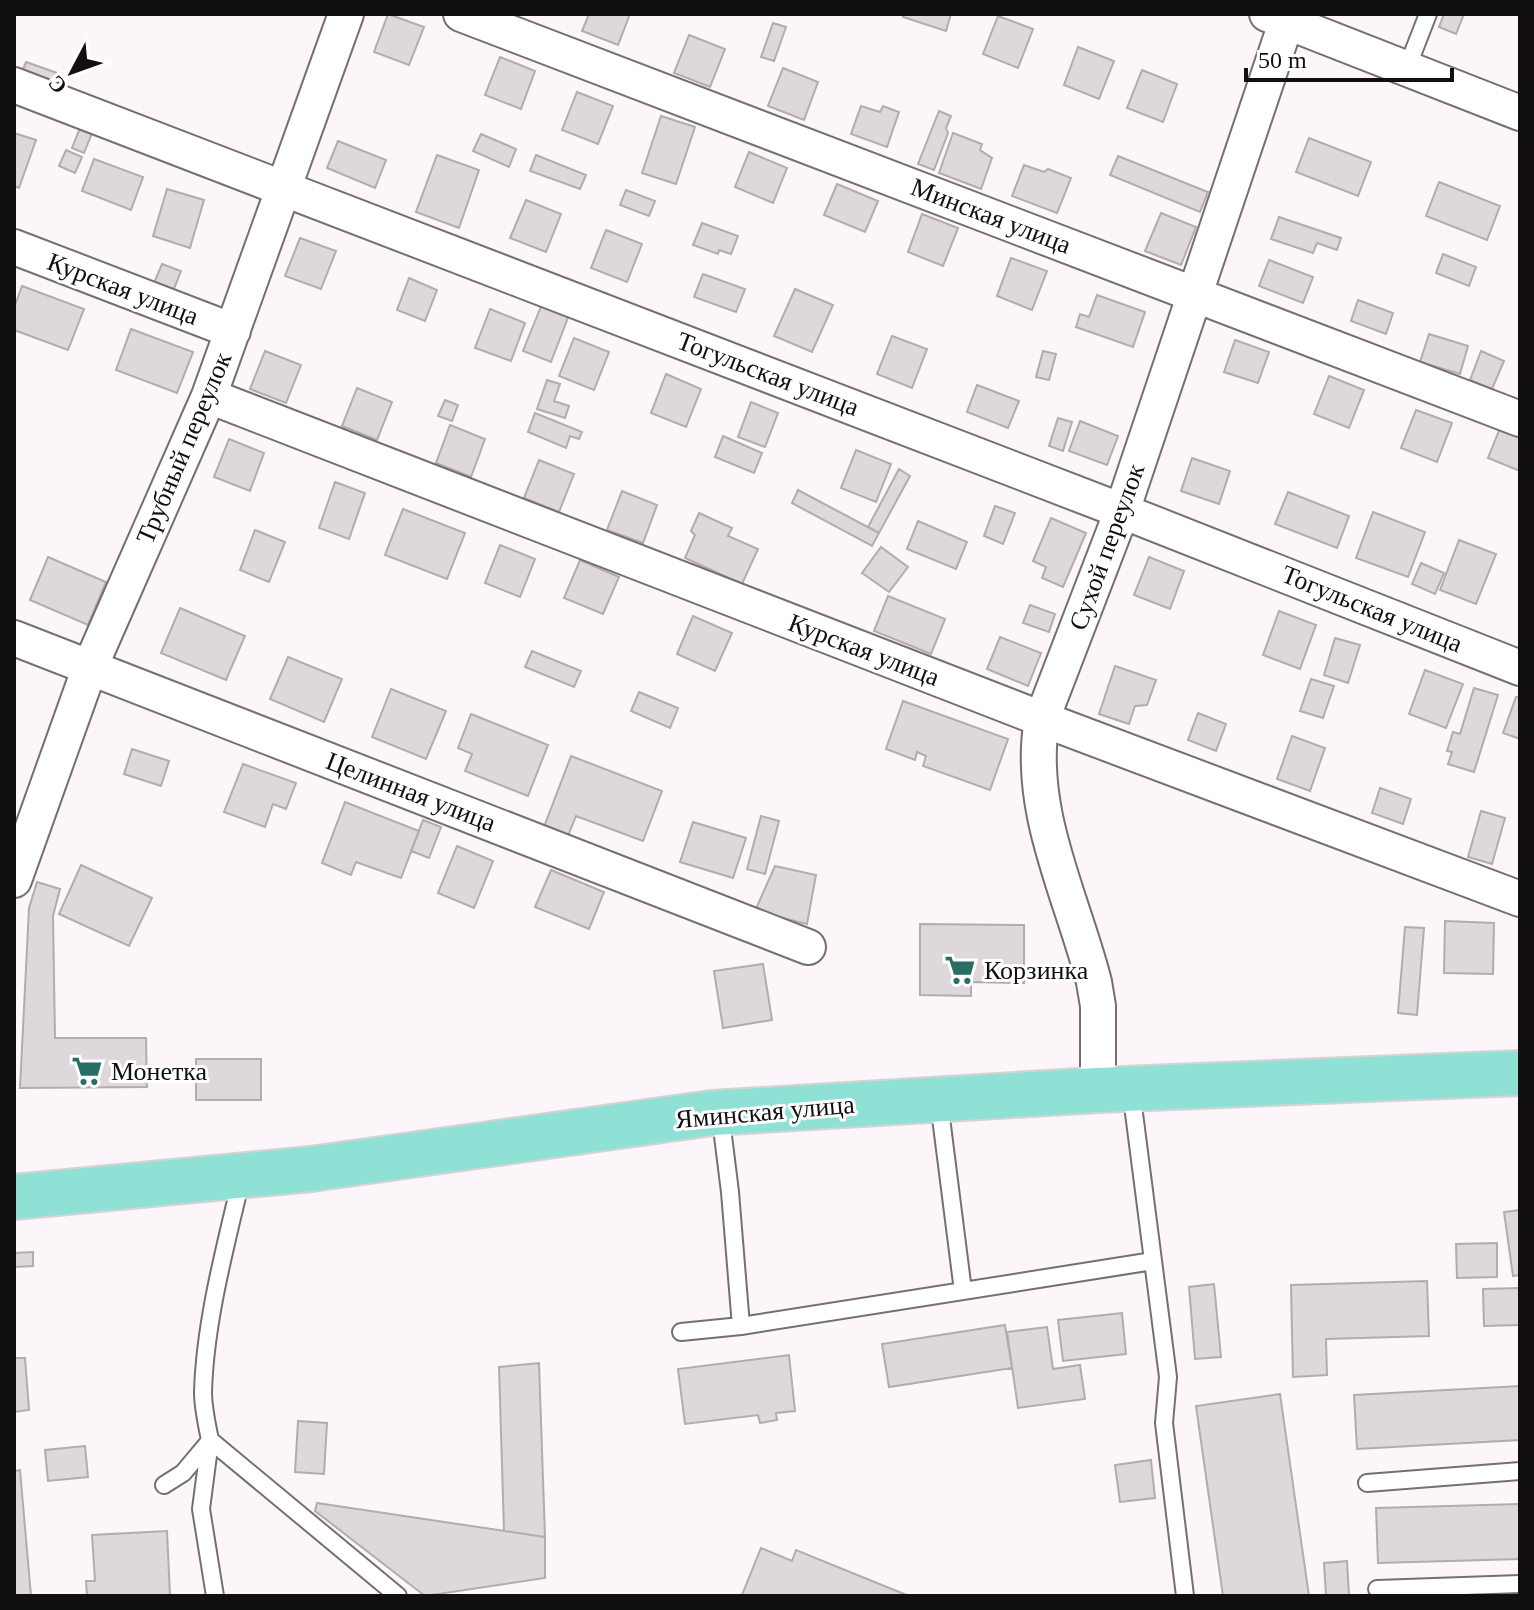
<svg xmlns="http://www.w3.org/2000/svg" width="1534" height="1610" font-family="'Times New Roman',serif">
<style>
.building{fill:#ded7db;stroke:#b2abaf;stroke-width:2}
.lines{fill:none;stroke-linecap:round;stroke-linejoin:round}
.lane-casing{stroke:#756f72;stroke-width:20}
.street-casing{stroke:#756f72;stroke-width:38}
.primary-casing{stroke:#d4d4d4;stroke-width:48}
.lane{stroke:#fff;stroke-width:16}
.street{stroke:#fff;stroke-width:34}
.primary{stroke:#8fe0d5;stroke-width:44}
.labels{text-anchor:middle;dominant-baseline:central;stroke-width:6;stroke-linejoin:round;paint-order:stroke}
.street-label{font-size:26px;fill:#110f10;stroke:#fff}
.poi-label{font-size:26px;fill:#110f10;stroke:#fff;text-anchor:start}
</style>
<rect width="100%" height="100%" fill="#fcf5f9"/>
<!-- building -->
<path class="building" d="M388,14l36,13 -15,38 -35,-13z
M589,14h41l-12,31 -36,-14z
M903,14h48l-5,17 -43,-14z
M1444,14h20l-8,20 -17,-7z
M998,16l35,13 -15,39 -35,-14z
M773,23l13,4 -12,34 -13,-4z
M689,35l36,14 -15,38 -36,-14z
M1078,47l36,14 -15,38 -35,-14z
M500,57l35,14 -14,38 -36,-14z
M26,62l31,11 -5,17 -33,-11z
M783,68l35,14 -14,38 -36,-14z
M1142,70l35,14 -14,38 -36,-14z
M577,92l36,14 -15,38 -36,-14z
M861,106l19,6 3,-6 16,6 -12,35 -36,-13z
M939,111l12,5 -5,12 2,5 -14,37 -16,-6z
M661,116l34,11 -19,57 -34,-11z
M80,128l12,5 -8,20 -12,-5z
M14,133l22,7 -17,48 -5,-2z
M953,133l29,11 -2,6 12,8 -11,31 -42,-16z
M481,134l35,15 -7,18 -36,-16z
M1309,138l62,24 -13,34 -62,-24z
M338,141l48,19 -11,28 -48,-20z
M66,150l16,7 -7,16 -16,-7z
M749,152l38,16 -14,35 -38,-16z
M437,155l42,15 -20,58 -43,-16z
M536,155l50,20 -6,14 -50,-18z
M1118,156l90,36 -8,20 -90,-37z
M94,159l49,18 -12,33 -49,-19z
M1024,165l20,7 4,-3 23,9 -14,35 -45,-17z
M1439,182l61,24 -13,34 -61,-24z
M837,184l41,17 -13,31 -41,-17z
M167,189l37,11 -14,48 -37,-12z
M626,190l29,11 -6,15 -29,-11z
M526,200l35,14 -15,38 -36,-14z
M1161,213l35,14 -15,38 -36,-14z
M922,214l36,14 -15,38 -35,-14z
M1279,217l62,21 -4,12 -20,-7 -4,10 -42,-14z
M702,223l36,13 -7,18 -12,-4 -1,4 -25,-9z
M606,230l36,14 -15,38 -36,-14z
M300,238l36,13 -15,38 -36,-13z
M1443,254l33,13 -7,19 -33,-13z
M1011,258l36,13 -15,39 -35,-14z
M1269,260l44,17 -10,26 -44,-17z
M162,264l19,7 -8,20 -19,-8z
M703,274l42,15 -9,23 -42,-15z
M409,278l28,12 -12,31 -28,-11z
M22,286l62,23 -16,41 -54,-20v-22z
M795,289l38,16 -21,47 -38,-16z
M1097,295l48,17 -12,35 -57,-20 4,-13 9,3z
M1358,300l35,13 -7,21 -35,-13z
M542,304l27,11 -18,47 -28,-11z
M490,309l35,14 -14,38 -36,-13z
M131,329l62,23 -16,41 -61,-23z
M1429,334l39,12 -8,28 -40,-12z
M892,336l35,13 -15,39 -35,-14z
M574,338l35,14 -15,38 -35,-14z
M1235,340l34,12 -11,31 -34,-11z
M265,351l36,14 -15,38 -36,-14z
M1043,351l13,3 -7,26 -13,-3z
M1481,351l23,10 -12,28 -22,-9z
M666,374l35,15 -15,38 -35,-14z
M1329,376l35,14 -15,38 -35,-14z
M547,380l13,4 -6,17 15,5 -4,12 -28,-9z
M977,385l42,16 -11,27 -41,-16z
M357,388l35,14 -15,38 -35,-14z
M445,400l13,5 -6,16 -14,-5z
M751,402l27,11 -13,34 -27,-10z
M1416,410l36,13 -15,39 -36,-14z
M535,413l47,19 -3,7 -9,-3 -4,12 -38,-16z
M1058,418l14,4 -9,29 -14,-5z
M1080,421l38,15 -11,29 -38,-14z
M450,425l35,14 -14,38 -35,-14z
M1500,428l20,8v35l-32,-13z
M723,436l39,17 -8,20 -39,-16z
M229,439l35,14 -14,38 -36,-14z
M856,450l35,14 -15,38 -35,-14z
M1192,458l38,13 -11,33 -38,-13z
M539,460l35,14 -15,38 -35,-14z
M899,469l11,7 -31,57 -11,-6z
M335,482l30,11 -16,46 -30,-11z
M798,490l81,43 -7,13 -80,-43z
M622,491l35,14 -14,38 -36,-13z
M1288,492l61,24 -12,32 -62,-24z
M995,506l20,7 -12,31 -19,-8z
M403,509l62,24 -18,46 -62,-24z
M1373,512l52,20 -17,45 -52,-19z
M699,513l33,15 -4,8 30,13 -16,35 -57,-26 10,-23 -4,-4z
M1051,518l35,15 -23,54 -21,-9 4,-11 -13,-6z
M918,521l49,21 -11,27 -49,-20z
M255,530l30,12 -16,40 -29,-12z
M1459,540l37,14 -20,50 -36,-14z
M500,545l35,14 -15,38 -35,-14z
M881,547l27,20 -19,25 -27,-19z
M48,557l58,25 -18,43 -58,-25z
M1149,557l35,14 -14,38 -36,-14z
M580,560l39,17 -16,37 -39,-16z
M1421,563l23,10 -9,21 -23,-10z
M888,596l57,23 -14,35 -57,-23z
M1030,605l25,9 -6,18 -26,-9z
M180,608l65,28 -19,44 -65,-27z
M1279,611l37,14 -16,44 -37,-14z
M693,616l39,17 -17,38 -38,-17z
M1000,637l41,16 -13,33 -41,-17z
M1335,638l25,7 -12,38 -24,-8z
M532,651l49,20 -7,16 -49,-20z
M288,657l54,22 -18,43 -54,-23z
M1115,666l41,14 -9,25 -12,1 -6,18 -30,-10z
M1425,670l38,14 -17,44 -37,-14z
M1311,679l23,7 -11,32 -23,-7z
M1474,688l24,7 -24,77 -26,-8 4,-12 -5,-1 6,-19 7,2z
M391,689l55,22 -20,48 -54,-22z
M639,692l39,16 -8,20 -39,-17z
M1516,697l4,1v41l-17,-6z
M903,701l105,38 -18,51 -67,-24 3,-10 -9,-4 -2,8 -29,-11z
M1198,713l28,11 -10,27 -28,-11z
M471,714l77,31 -20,51 -63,-25 7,-17 -14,-6z
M1292,736l33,12 -15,43 -33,-12z
M132,749l37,12 -8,25 -37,-12z
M571,756l91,35 -19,50 -67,-25 -8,20 -24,-9z
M243,764l53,19 -10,26 -13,-5 -8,23 -41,-15z
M1380,788l31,11 -8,25 -31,-11z
M345,802l74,29 -18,47 -45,-16 -5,13 -29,-12z
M1481,811l24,7 -13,46 -24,-7z
M761,816l18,5 -14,53 -18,-5z
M423,820l18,7 -12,31 -18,-7z
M693,822l53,16 -13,40 -53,-16z
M457,846l36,15 -19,47 -36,-15z
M81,865l71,33 -23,48 -70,-32z
M775,866l41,9 -9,49 -52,-13z
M551,870l53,22 -15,37 -54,-22z
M37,882l23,7 -7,27 2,122h91l1,49 -127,1 9,-180z
M1445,921l49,2 -1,51 -49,-1z
M920,924l104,1v58l-53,-1v14l-51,-1z
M1405,927l19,1 -7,87 -19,-2z
M763,964l9,56 -49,8 -9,-57z
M196,1059h65v41h-65z
M1520,1210v65l-7,1 -9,-64z
M1497,1243v34l-40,1 -1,-34z
M33,1252v14l-19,1v-14z
M1427,1281l2,55 -103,3 1,36 -34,2 -2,-92z
M1214,1284l7,73 -26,2 -6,-72z
M1520,1288v37l-36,1 -1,-37z
M1122,1313l4,41 -63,7 -5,-41z
M1005,1325l7,43 -123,19 -7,-43z
M1047,1327l6,42 27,-4 5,34 -67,9 -11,-76z
M789,1355l6,56 -19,2 1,7 -17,3 -2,-8 -73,9 -7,-55z
M14,1358h11l4,52 -15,2z
M539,1363l6,174 -41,-6 -5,-164z
M1520,1386v54l-163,9 -3,-54z
M1280,1394l29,202h-86l-27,-190z
M298,1421l29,2 -3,51 -29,-2z
M85,1446l3,31 -40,4 -3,-31z
M1151,1460l4,38 -35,4 -5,-37z
M20,1470l11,126h-17v-125z
M317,1503l228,34v41l-120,18 -110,-85z
M1520,1504v55l-142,4 -2,-55z
M167,1531l3,65h-83l-1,-15h9l-3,-46z
M761,1548l31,13 4,-11 113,46h-164l-3,-1z
M1347,1561l2,35h-23l-2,-33z"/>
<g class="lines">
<!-- lane casing -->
<g class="lane-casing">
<path id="lane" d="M1407,68l21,-54
M1131,1090l37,287 -4,46 21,173
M939,1102l24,189
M720,1112l10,80 11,134
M241,1180c-16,68 -36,142 -38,212 0,16 4,33 7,48l188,156
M681,1332l60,-6 412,-65
M210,1440l-9,69 14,87
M1367,1483l153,-12
M164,1485l19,-12 26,-31
M1377,1589l143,-5"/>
</g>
<!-- street casing -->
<g class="street-casing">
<path id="street" d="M461,14l1059,405
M1267,14l253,99
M14,85l1108,426 398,157
M14,247l219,84
M209,396l833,323 478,180
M14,638l794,309
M14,880l76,-213 119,-271 137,-382
M1098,1090v-84l-4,-24c-22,-86 -68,-172 -52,-263l80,-208 167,-497"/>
</g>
<!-- primary casing -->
<g class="primary-casing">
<path id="primary" d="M14,1197l297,-28 401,-56 386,-23 422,-17"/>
</g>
<!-- lane -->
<use href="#lane" class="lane"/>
<!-- street -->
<use href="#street" class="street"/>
<!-- primary -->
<use href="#primary" class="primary"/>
</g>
<!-- icons -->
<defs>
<g id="supermarket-bare" transform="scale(2.4)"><path d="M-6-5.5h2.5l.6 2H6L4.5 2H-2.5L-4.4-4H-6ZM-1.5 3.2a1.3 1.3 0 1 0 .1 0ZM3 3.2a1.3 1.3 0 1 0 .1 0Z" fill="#276e64" stroke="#fff" stroke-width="2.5" paint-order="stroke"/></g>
</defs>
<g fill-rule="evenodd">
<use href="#supermarket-bare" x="960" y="970"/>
<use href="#supermarket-bare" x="87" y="1071"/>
</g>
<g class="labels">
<!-- street labels -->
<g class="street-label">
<text transform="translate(991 216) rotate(21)">Минская улица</text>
<text transform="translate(123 289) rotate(21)">Курская улица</text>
<text transform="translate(768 374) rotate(21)">Тогульская улица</text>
<text transform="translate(184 448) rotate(-67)">Трубный переулок</text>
<text transform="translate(1107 547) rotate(-70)">Сухой переулок</text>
<text transform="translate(1372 609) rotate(22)">Тогульская улица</text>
<text transform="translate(864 650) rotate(21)">Курская улица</text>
<text transform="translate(411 792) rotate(21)">Целинная улица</text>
<text transform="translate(765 1112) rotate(-5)">Яминская улица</text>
</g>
<!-- poi labels -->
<g class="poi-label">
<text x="984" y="970">Корзинка</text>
<text x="111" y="1071">Монетка</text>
</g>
</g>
<!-- border -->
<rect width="1534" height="1610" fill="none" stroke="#110f10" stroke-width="32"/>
<!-- north arrow -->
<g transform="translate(72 72) rotate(229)" stroke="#ffffff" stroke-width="6" paint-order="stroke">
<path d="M0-6L14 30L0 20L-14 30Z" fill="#110f10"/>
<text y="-12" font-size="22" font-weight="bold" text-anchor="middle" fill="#110f10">С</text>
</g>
<!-- scale -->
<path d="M1246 68v12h206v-12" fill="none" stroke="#110f10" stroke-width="4"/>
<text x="1258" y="68" font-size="24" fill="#110f10" stroke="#ffffff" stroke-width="6" paint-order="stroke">50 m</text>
</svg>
